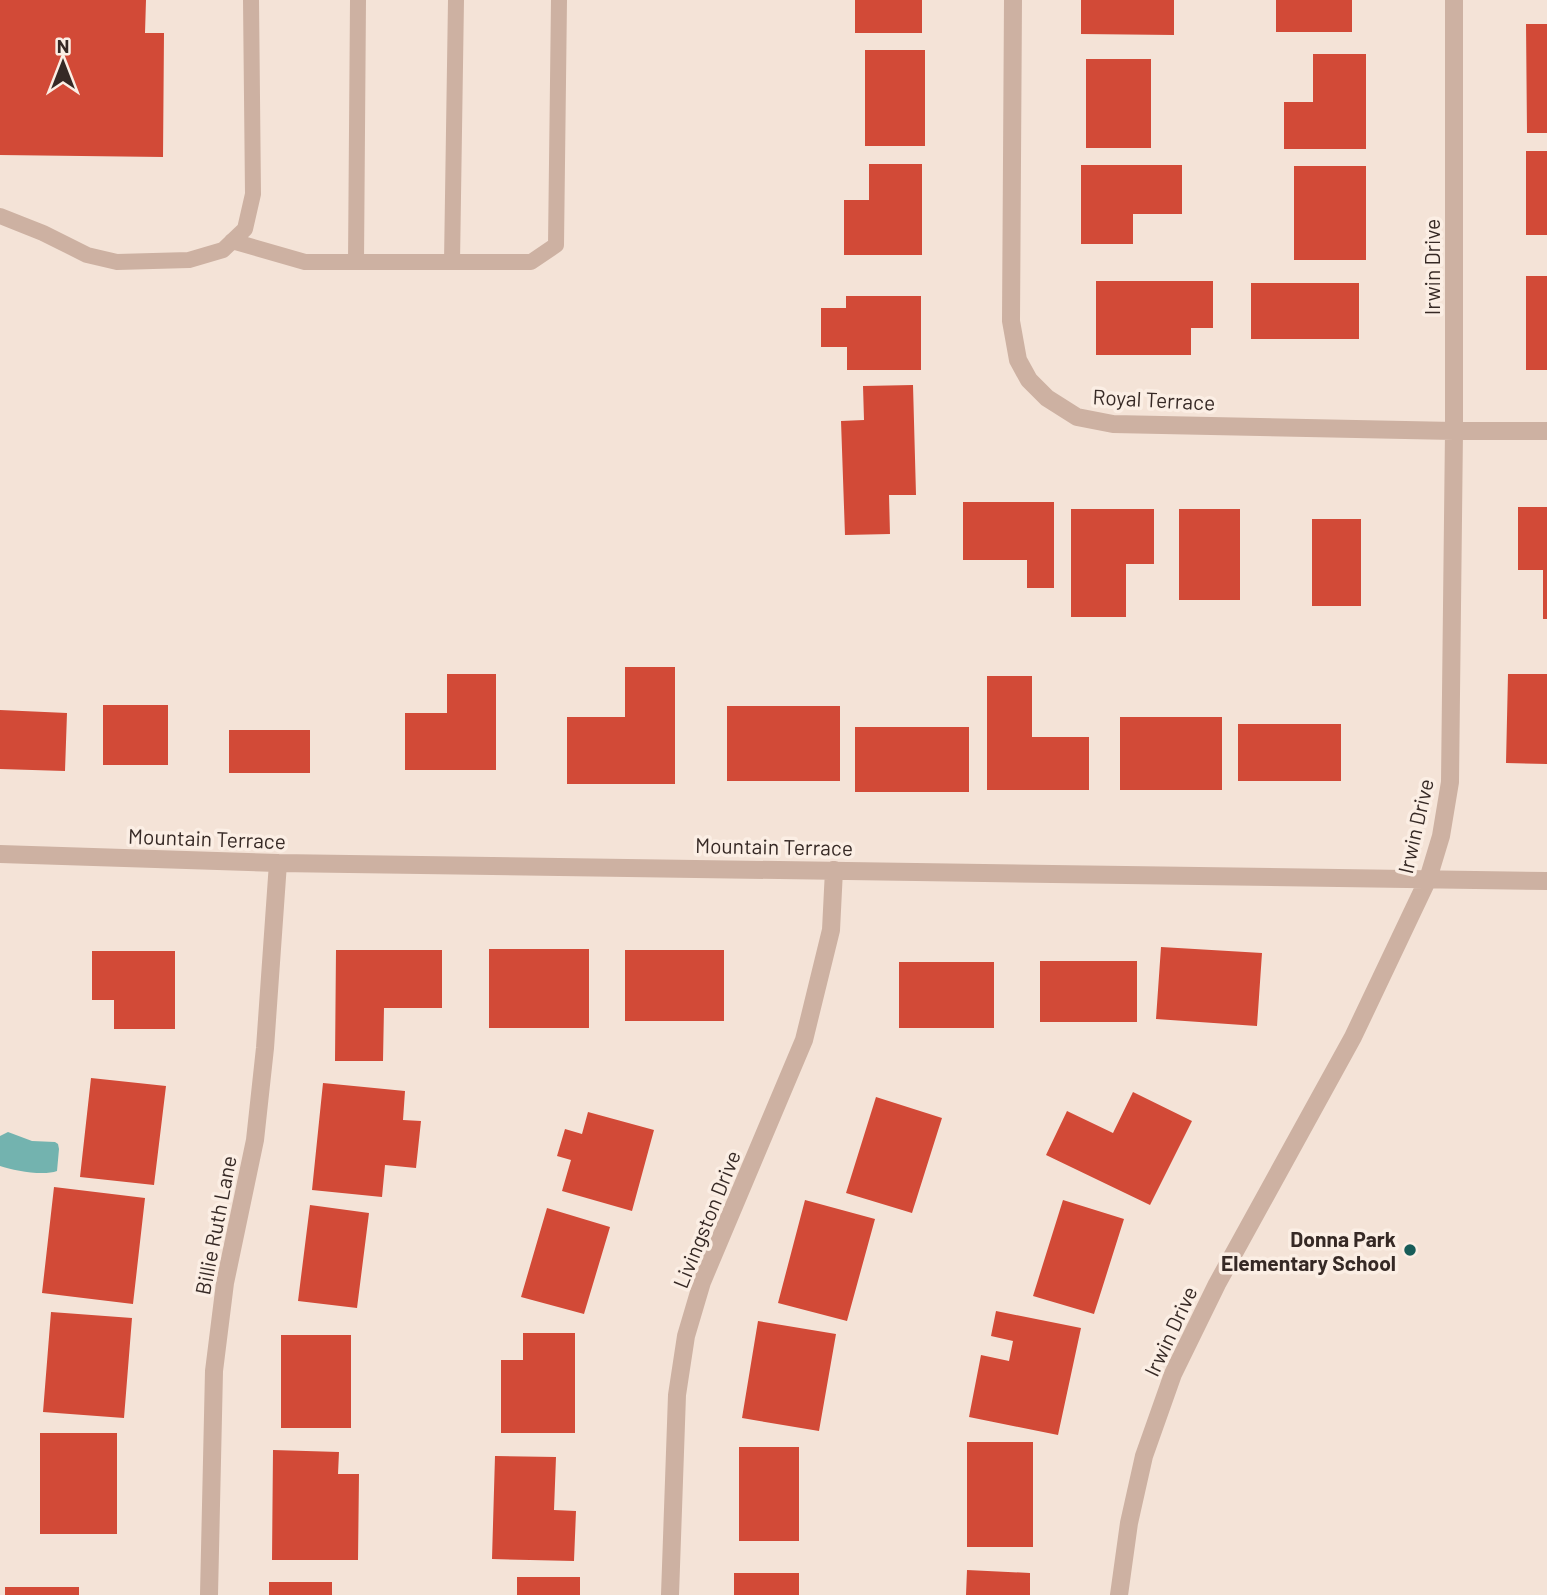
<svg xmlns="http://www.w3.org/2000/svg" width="1547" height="1595" font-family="Barlow,sans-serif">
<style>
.water{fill:#73b3af}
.building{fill:#d24a37}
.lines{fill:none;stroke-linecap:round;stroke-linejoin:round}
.lane{stroke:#cdb1a2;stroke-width:16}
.street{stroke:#cdb1a2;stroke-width:18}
.poi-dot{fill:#175c58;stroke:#fbeee4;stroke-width:2.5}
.labels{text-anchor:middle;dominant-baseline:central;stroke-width:7;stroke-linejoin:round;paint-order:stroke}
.street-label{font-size:21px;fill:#362925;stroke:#fbeee4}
.poi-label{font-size:21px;font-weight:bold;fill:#362925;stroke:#fbeee4;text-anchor:end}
</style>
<rect width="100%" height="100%" fill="#f4e3d7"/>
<!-- water -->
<path class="water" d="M8,1132l24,9 23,1 3,2 1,5 -2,22c-13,5 -43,0 -57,-5v-30z"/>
<!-- building -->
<path class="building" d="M0,0h146l-1,33h19l-1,124 -163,-2z
M855,0h67v33h-67z
M1081,0h93v35l-93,-1z
M1276,0h76v32h-76z
M1526,24h21v109h-20z
M865,50h60v96h-60z
M1313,54h53v95h-82v-47h29z
M1086,59h65v89h-65z
M1526,151h21v84h-21z
M869,164h53v91h-78v-55h25z
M1081,165h101v49h-49v30h-52z
M1294,166h72v94h-72z
M1526,276h21v94h-21z
M1096,281h117v47h-22v27h-95z
M1251,283h108v56h-108z
M846,296h75v74h-74v-23h-26v-39h25z
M913,385l3,110h-27l1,39 -45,1 -4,-114 23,-1 -1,-34z
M963,502h91v86h-27v-28h-64z
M1518,507h29v112h-4v-49h-25z
M1071,509h83v55h-28v53h-55z
M1179,509h61v91h-61z
M1312,519h49v87h-49z
M625,667h50v117h-108v-67h58z
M447,674h49v96h-91v-57h42z
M1508,674h39v90l-41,-1z
M987,676h45v61h57v53h-102z
M103,705h65v60h-65z
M727,706h113v75h-113z
M0,710l67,3 -2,58 -65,-2z
M1120,717h102v73h-102z
M1238,724h103v57h-103z
M855,727h114v65h-114z
M229,730h81v43h-81z
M1161,947l101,6 -5,73 -101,-7z
M489,949h100v79h-100z
M336,950h106v58h-58l-1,53h-48z
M625,950h99v71h-99z
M92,951h83v78h-61v-29h-22z
M1040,961h97v61h-97z
M899,962h95v66h-95z
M91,1078l75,8 -12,99 -74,-8z
M323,1083l82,8 -2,29 18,1 -5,47 -31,-3 -3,32 -70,-7z
M1133,1092l59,29 -42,84 -104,-50 21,-44 46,22z
M876,1097l66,21 -30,95 -66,-20z
M588,1112l66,18 -22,81 -70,-20 9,-31 -14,-4 8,-27 17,5z
M54,1187l91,11 -12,106 -91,-11z
M805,1200l70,19 -28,102 -69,-18z
M1063,1200l61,19 -30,95 -61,-18z
M310,1205l59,8 -12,95 -59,-7z
M547,1208l63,19 -26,87 -63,-17z
M996,1311l85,17 -23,107 -89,-18 12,-62 28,6 4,-20 -22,-5z
M51,1312l81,6 -8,100 -81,-6z
M758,1321l78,13 -17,97 -77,-13z
M523,1333h52v100h-74v-73h22z
M281,1335h70v93h-70z
M40,1433h77v101h-77z
M967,1442h66v105h-66z
M739,1447h60v94h-60z
M273,1450l66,2 -1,22h21l-1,86h-86z
M495,1456l61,1 -2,53 22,1 -2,50 -82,-2z
M967,1570l63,3v22h-64z
M734,1573h65v22h-65z
M517,1577h63v18h-63z
M269,1582h63v13h-63z
M5,1587h74v8h-74z"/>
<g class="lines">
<!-- lane -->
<path class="lane" d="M0,216l43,17 44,22 30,7 72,-2 34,-10 22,-21 8,-35 -2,-194
M232,241l73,21h226l25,-17 3,-245
M356,262l2,-262
M452,262l4,-262"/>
<!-- street -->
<path class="street" d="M1013,0l-2,321 7,39 11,20 18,18 30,19 36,7 341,7h93
M0,854l278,9 1269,18
M209,1595l5,-224 11,-88 30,-143 10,-92 13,-185
M670,1595l7,-200 9,-59 16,-54 102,-242 27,-110 3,-60
M1119,1595l10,-72 15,-67 29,-82 44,-90 136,-247 75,-158 13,-43 9,-54 4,-351v-431"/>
</g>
<!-- markers -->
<circle class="poi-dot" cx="1410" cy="1250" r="7"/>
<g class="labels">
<!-- street labels -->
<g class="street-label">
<text transform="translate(1431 267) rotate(-90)">Irwin Drive</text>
<text transform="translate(1154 399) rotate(3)">Royal Terrace</text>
<text transform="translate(1415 826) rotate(-77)">Irwin Drive</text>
<text transform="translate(207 838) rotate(2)">Mountain Terrace</text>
<text transform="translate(774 846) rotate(1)">Mountain Terrace</text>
<text transform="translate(706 1219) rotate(-68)">Livingston Drive</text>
<text transform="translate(215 1225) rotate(-79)">Billie Ruth Lane</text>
<text transform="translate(1170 1331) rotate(-65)">Irwin Drive</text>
</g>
<!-- poi labels -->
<g class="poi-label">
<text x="1396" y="1238">Donna Park<tspan x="1396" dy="24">Elementary School</tspan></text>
</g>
</g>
<!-- north arrow -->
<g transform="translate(63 63)" stroke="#fbeee4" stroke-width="5" paint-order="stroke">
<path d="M0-5L12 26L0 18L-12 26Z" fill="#362925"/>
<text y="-10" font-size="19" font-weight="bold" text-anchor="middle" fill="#362925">N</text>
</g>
</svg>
